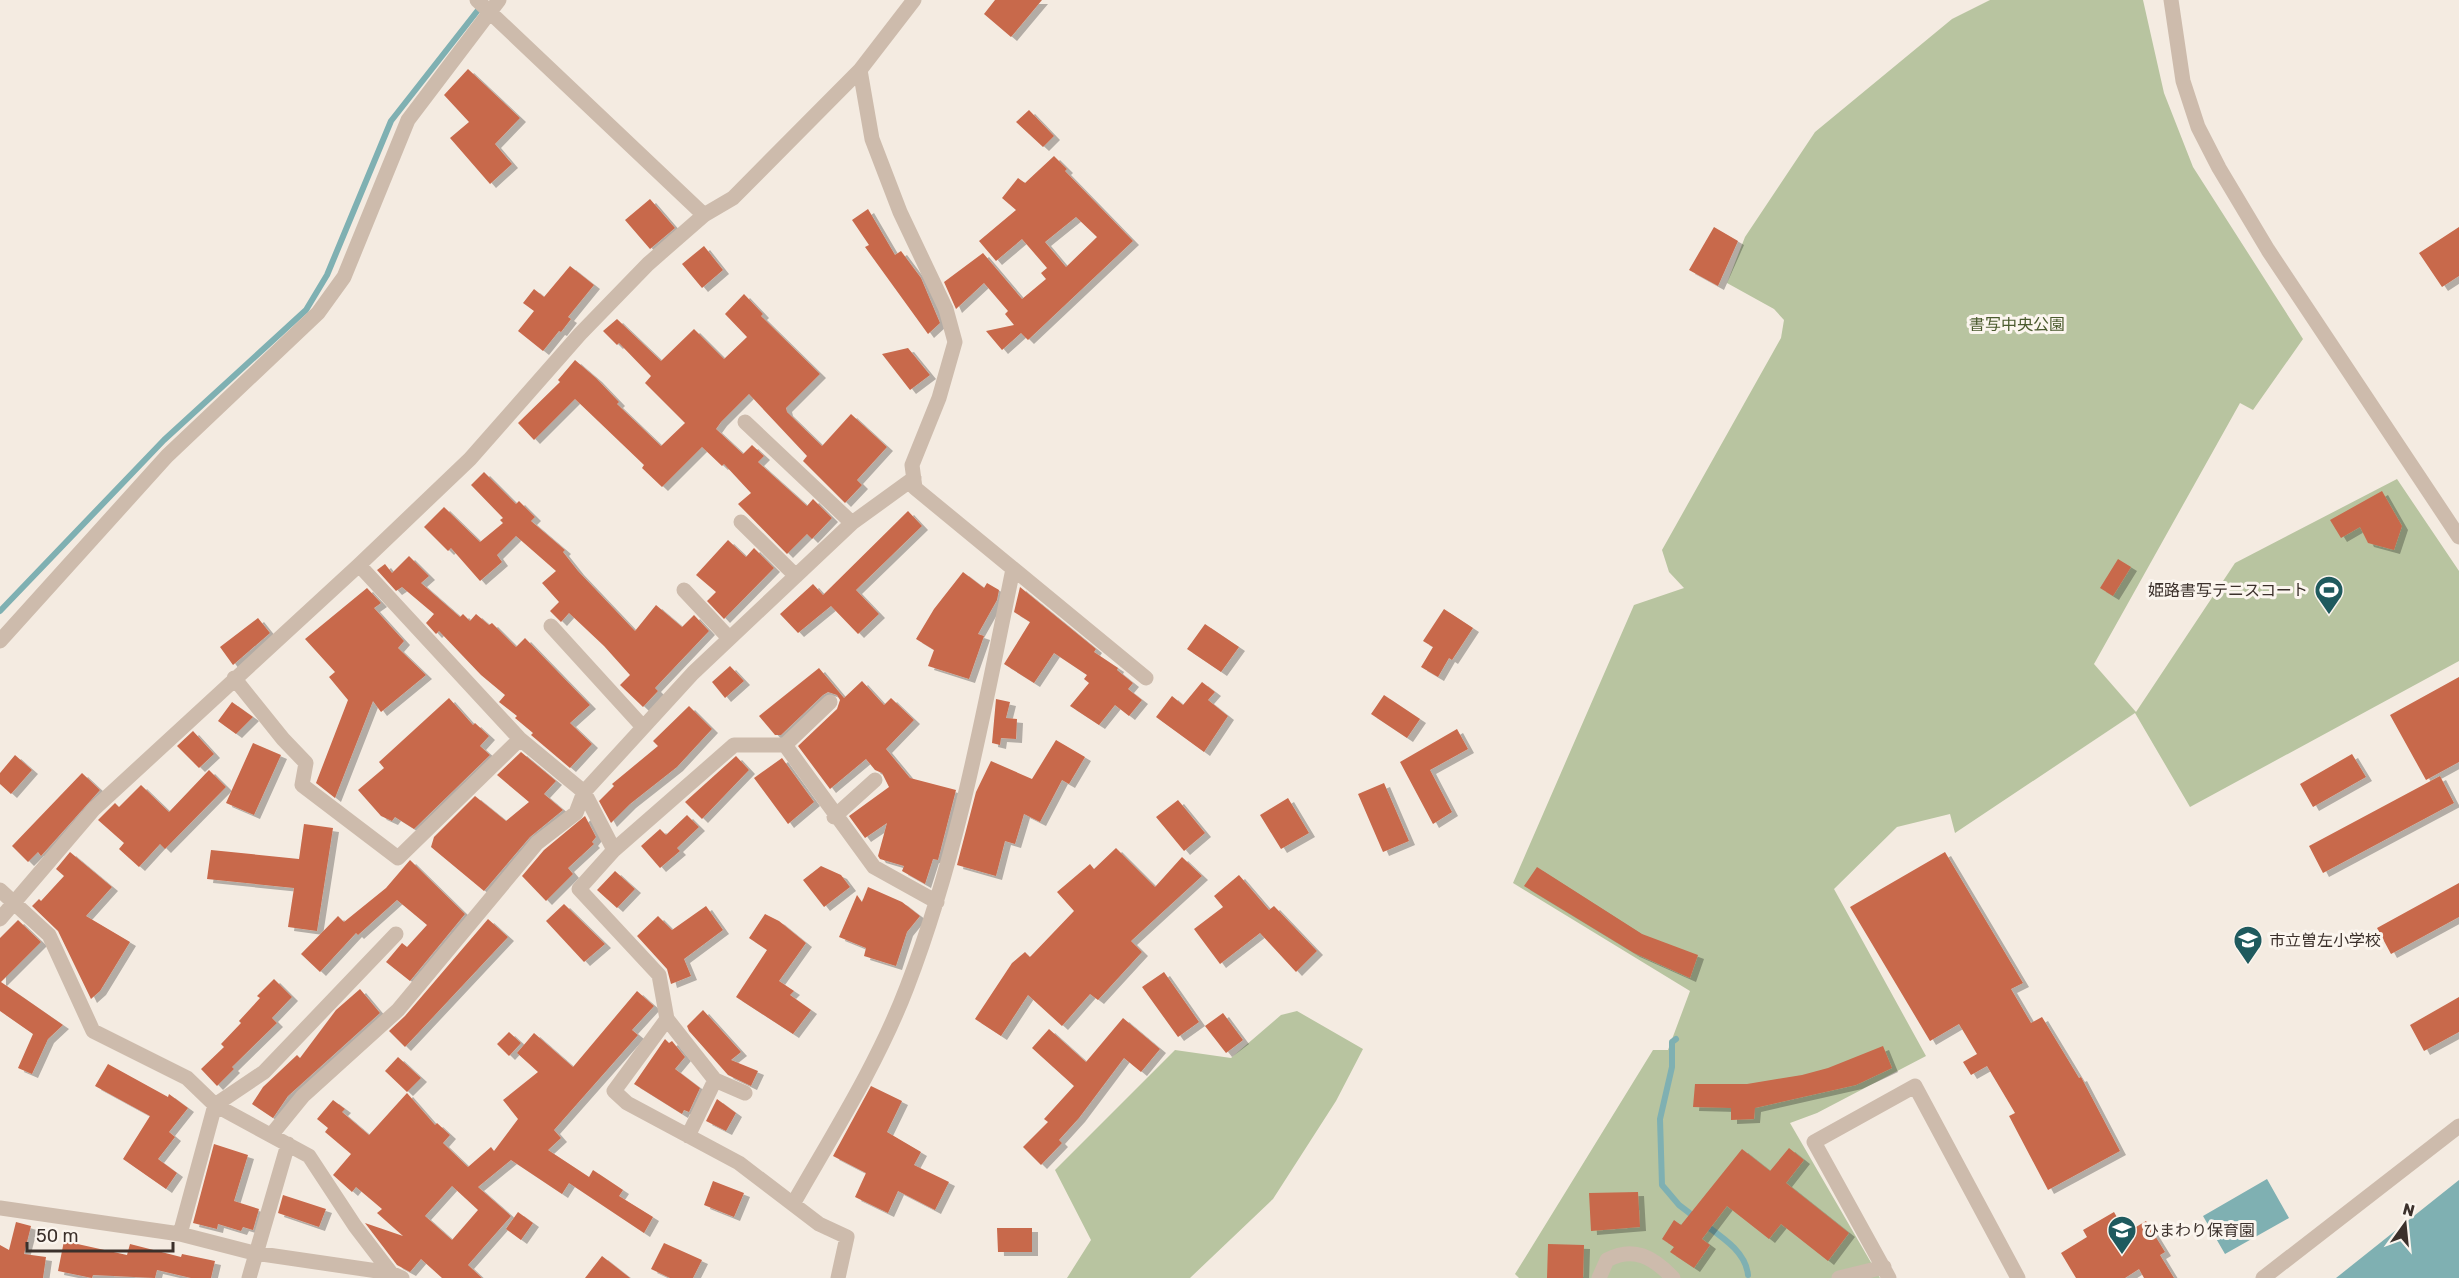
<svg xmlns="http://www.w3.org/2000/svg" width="2459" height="1278" font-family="Rubik,'Noto Sans JP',sans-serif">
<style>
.green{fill:#b8c4a0}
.water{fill:#7fb0b2}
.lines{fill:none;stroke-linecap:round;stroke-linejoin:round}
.stream{stroke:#7fb0b2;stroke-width:6}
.building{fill:#c8694b;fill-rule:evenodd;filter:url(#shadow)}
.minor{stroke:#cdbbac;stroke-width:15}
.labels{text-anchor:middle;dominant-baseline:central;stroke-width:6;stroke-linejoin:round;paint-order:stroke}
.park-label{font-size:16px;fill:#4a5a2e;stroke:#fbf5ee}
.poi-label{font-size:16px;fill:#3b302b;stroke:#fbf5ee;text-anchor:start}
</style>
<defs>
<filter id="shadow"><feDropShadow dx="6" dy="4" stdDeviation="0" flood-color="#0004"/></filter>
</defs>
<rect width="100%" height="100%" fill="#f4ebe1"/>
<!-- green -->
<path class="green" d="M1990,0h153l21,93 29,74 110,172 -50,71 -13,-7 -146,261 42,48 99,-149 162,-84 62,92v90l-269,146 -55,-94 -180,120 -5,-19 -53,13 -63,62 92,167 -109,57 -27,10 90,155h-361l-4,-4 138,-224h15l22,-59 -177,-108 121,-278 50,-17 -15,-16 -7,-22 119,-212 3,-18 -10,-11 -47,-26 18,-46 70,-105 137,-113z
M1297,1011l66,38 -27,52 -63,98 -83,79h-123l24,-38 -36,-70 120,-120 56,8 50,-43z"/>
<!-- water -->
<path class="water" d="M2267,1179l22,39 -64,36 -22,-38z
M2459,1180v98h-123z"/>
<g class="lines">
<!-- stream -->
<path class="stream" d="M0,611l164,-171 142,-130 21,-35 64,-154 91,-116
M1676,1039l-4,3v25l-12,52 2,66 17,20 17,13
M1704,1224c18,13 42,28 44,51"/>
</g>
<!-- building -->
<path class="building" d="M995,0h47l-31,37 -27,-23z
M468,69l52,49 -25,26 17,20 -22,20 -40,-46 19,-16 -25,-27z
M1029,110l25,26 -11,11 -27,-25z
M1054,156l13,13 -2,2 68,70 -105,99 -7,-7 -19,17 -16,-19 28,-6 -9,-11 3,-3 -24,-28 -28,26 -12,-27 39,-29 39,46 24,-20 -5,-6 6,-5 -25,-29 -26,22 -17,-20 37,-31 -14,-12 16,-20 7,5zM1076,217l21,20 -31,30 -21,-25z
M650,199l25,29 -25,21 -25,-29z
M868,209l27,46 6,-4 20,27 19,45 -12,11 -63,-87 4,-2 -17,-25z
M1714,227l24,14 -20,45 -29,-16z
M2459,227v49l-17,11 -23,-34z
M704,246l19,24 -21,18 -20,-24z
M570,266l24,19 -26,32 3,2 -10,13 -2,-1 -16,20 -25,-20 16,-20 -11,-8 11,-14 10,8z
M744,294l19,20 -2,2 59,58 -34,34 1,4 35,34 29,-32 36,33 -30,33 5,5 -17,18 -42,-42 4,-5 -58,-62 -28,28 -5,7 27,25 9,-9 12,11 -6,6 49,44 6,-7 19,19 -20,21 -5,-5 -20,20 -49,-50 13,-11 -27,-29 -2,2 -20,-19 -40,40 -20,-19 2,-3 -69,-66 -41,41 -16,-17 42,-41 -2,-2 17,-20 21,18 23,24 -2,2 44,42 24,-23 -40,-40 6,-7 -32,-33 -2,2 -14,-14 14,-12 44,42 33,-32 30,30 23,-22 -22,-23z
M908,348l22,27 -20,15 -28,-36z
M484,472l32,32 3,-3 16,16 -4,4 34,29 -2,2 15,19 57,60 21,-26 26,22 12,-12 15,16 -54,57 3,3 -15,16 -23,-22 10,-10 -26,-29 -35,-33 -8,9 -11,-11 9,-9 -17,-19 14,-12 -40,-35 -19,19 5,7 -22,19 -29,-33 -3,3 -24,-24 20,-20 36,35 23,-19 -3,-3 3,-2 -32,-33z
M2382,491l20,35 -8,24 -26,-7 -8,-16 -19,11 -11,-18z
M908,511l14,15 -66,64 23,24 -21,20 -27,-28 -33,27 -18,-19 33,-30 10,11z
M728,540l18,17 8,-9 20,20 -50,51 -17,-18 9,-9 -20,-17z
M409,556l20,20 -8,7 39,34 3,-3 7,7 6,-7 13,11 3,-2 24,24 9,-9 65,67 -20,18 22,21 -22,24 -39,-33 2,-2 -18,-15 2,-2 -18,-14 6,-7 -24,-20 -42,-44 -3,3 -10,-11 8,-9 -32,-27 -6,4 -19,-21 8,-6 7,9z
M2118,559l13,8 -18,29 -13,-8z
M963,572l21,16 3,-5 12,7 -2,10 -19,34 6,2 -15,43 -41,-13 6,-16 -18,-11 18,-30z
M1020,587l76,62 -2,3 24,16 -1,2 16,13 -5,6 14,11 -13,16 -14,-11 -16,20 -29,-19 19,-23 -5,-4 3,-4 -33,-22 -20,30 -30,-19 26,-42 -16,-10z
M367,588l14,15 -7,5 30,33 -6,7 28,27 -45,37 -8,-11 -38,97 -19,-15 32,-83 -19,-23 6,-5 -30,-33z
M1444,609l29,19 -21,32 -3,-2 -11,19 -17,-10 12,-20 -10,-6z
M258,618l12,15 -37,32 -13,-18z
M1205,624l34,23 -18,25 -34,-23z
M730,666l14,15 -19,17 -13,-16z
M819,668l25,30 18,-17 22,24 7,-7 23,22 -28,29 24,29 46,12 -18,70 -5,-1 -8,25 -23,-13 2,-5 -24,-7 -2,-3 9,-33 -22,15 -16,-22 40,-29 -7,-14 -7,-3 -9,-11 -36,30 -32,-43 39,-37 3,-9 -3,-5 -9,-3 -5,3 -42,40h-6l-16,-19z
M2459,677v85l-33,18 -36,-65z
M1202,682l13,10 -7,8 20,16 -24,36 -48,-35 16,-21 11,9z
M1384,695l36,24 -13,19 -36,-24z
M449,698l24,27 2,-2 14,13 -9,10 10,9 -76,74 -19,-12 -3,4 -11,-5 -23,-26 26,-22 -5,-6z
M996,699l14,3 -4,16 11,1 -1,20 -15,-1 -1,7 -8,-2z
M232,702l21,15 -17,17 -18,-13z
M689,706l23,23 -35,38 -47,37 -19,19 -12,-22 15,-15 -2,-2 46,-38 -5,-5z
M1457,729l11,20 -38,21 22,42 -19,12 -33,-62z
M193,731l21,23 -15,14 -22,-22z
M1056,740l29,17 -16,27 -7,-4 -22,42 -16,-8 -9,30 -10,-3 -9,35 -39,-11 19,-73 15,-31 41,18z
M253,743l28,12 -27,60 -28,-12z
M521,752l35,29 -12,13 19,16 -33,27 -46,54 -53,-44 3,-10 41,-41 31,25 23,-19 -32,-27z
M2352,754l14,23 -53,30 -13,-23z
M15,755l17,15 -21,24 -11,-10v-11z
M736,756l13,14 -47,49 -17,-17z
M782,758l32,44 -26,22 -34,-46z
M209,770l17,17 -61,62 -5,-5 -21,23 -20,-18 5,-6 -26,-23 17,-17 4,4 22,-22 28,27z
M82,773l18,17 -59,66 -3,-4 -10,10 -16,-16z
M2440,776l14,27 -131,70 -14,-27z
M1384,783l25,58 -26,11 -25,-58z
M1288,798l21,35 -28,16 -21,-34z
M1178,800l27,33 -21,18 -28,-34z
M687,815l12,12 -22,21 3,3 -20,17 -19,-22 19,-17 6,6z
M585,816l11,21 -4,5 2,2 -26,24 5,6 -27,27 -24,-25 22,-26z
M304,824l29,4 -16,103 -29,-4 6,-39 -87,-9 4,-29 88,9z
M1116,848l39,39 27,-30 20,19 -71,65 11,11 -44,48 -8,-6 -28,32 -34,-31 -27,41 -26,-17 37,-56 13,-11 5,5 44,-46 -17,-19 33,-28 4,5z
M70,852l42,35 -26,29 44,26 -30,49 -9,8 -33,-68 -26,-25 7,-7 2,2 23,-25 -8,-7z
M1945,852l78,131 -12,6 20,34 11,-6 37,61 2,-1 39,74 -72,39 -39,-74 6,-3 -28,-47 -16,9 -8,-13 14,-8 -18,-30 -29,17 -80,-134z
M410,860l55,54 -55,67 -24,-19 16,-19 5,4 20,-22 -30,-25 -39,35 -2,-2 -36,39 -19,-18 37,-38 6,6 42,-34z
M821,866l20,9 9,12 -26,20 -21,-27z
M1537,867l105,67 56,21 -8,23 -56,-25 -110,-67z
M615,871l20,18 -18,19 -20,-18z
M1239,875l30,35 5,-4 43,45 -21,21 -36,-39 -40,31 -26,-35 29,-22 -9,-11z
M2459,883v34l-68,37 -14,-26z
M868,887l34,15 18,14 -13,16 -11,34 -32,-10 2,-8 -27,-11 18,-42 5,7z
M564,904l41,40 -21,18 -38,-41z
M706,906l17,24 -39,29 7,17 -20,8 -4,-15 -30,-33 21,-20 14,14z
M765,914l14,7 27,22 -27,38 15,10 -4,4 21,15 -18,24 -57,-37 31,-47 -18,-12z
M488,919l20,18 -103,110 -16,-16 16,-15z
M18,920l23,22 -40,40 62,43 -15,14 -16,35 -14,-6 15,-34 -33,-23v-73z
M1164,972l35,50 -21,15 -36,-50z
M274,979l18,18 -20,21 5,5 -45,44 2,2 -17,17 -16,-17 23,-22 -3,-3 20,-21 -2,-2 21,-23 -3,-2z
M360,989l20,24 -92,83 -15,22 -21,-14 11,-17 34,-32 3,3 36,-48z
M637,991l17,15 -22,24 6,5 -84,95 7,8 -13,12 41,27 4,-7 30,20 -4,6 34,21 -9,16 -75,-50 -7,11 -51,-34 -33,27 33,29 -43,49 14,13h-40l-21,-19 -11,13 -13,-7 -32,-42 38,13 -26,-23 5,-4 -26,-22 -4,5 -19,-17 18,-21 -26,-22 3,-4 -11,-9 16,-19 12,9 -3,3 27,23 38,-42 28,32 2,-2 13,12 -7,8 25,24 23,-20 3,4 24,-32 -15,-19 35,-28 -21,-19 17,-20 39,34zM452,1186l26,24 -26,30 -27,-24z
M2459,997v35l-35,19 -14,-26z
M703,1010l38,42 -10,8 27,11 -7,15 -23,-11 -39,-44 -2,-5z
M1223,1013l20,27 -17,13 -21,-27z
M1123,1018l37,31 -19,23 -17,-14 -45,60 -20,22 3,3 -21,22 -18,-18 25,-25 -4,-3 30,-33 -42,-38 17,-19 37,33z
M509,1032l12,11 -12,13 -12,-12z
M665,1039l4,4 3,-2 13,16 -10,12 25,19 -11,24 -5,-2 -2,4 -48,-30z
M1883,1046l9,22 -36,17 -101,23 -1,11 -23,1v-12l-38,-1 2,-23h52l55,-9 26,-7z
M398,1057l23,21 -14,14 -22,-21z
M108,1064l60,33 1,-3 19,14 -19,24 6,5 -17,22 19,14 -11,16 -43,-30 27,-43 -55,-30z
M871,1086l31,15 -15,31 34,20 -7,13 35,17 -14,28 -37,-19 -10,22 -33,-16 11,-24 -33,-17z
M717,1099l19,14 -10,18 -20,-10z
M214,1144l34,11 -14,46 25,8 -6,21 -10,-3 -2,4 -23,-7 -1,5 -24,-6z
M1789,1148l15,12 -18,23 63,50 -21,28 -47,-37 -12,15 -42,-33 -25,33 8,6 -16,23 -24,-16 4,-5 -12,-8 12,-19 7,5 61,-76 28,22z
M713,1181l31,12 -10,24 -30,-12z
M1638,1192l2,35 -49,4 -2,-38z
M283,1195l43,14 -7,18 -41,-14z
M518,1212l15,11 -12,17 -15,-11z
M2114,1212l12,21 20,-12 19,31 -5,3 14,23h-30l-5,-9 -14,9h-49l-15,-25 26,-16 -4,-7z
M16,1222l15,4 -7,28 22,3 -3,21h-43v-33l9,5z
M997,1228h35v24h-34z
M64,1241l63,14 3,-11 51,13 1,-3 33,7 -4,17h-20l-34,-8 -2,8 -62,-3 -1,3 -34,-7z
M664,1243l38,17 -9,18h-23l-19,-9z
M1548,1244l36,1 -1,33h-36z
M602,1256l28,22h-45z"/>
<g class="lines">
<!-- minor -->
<path class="minor" d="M477,0l227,215
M2171,0l12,81 15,46 21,41 49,82 191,287
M860,70l12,69 28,73 46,97 9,33 -16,56 -27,67 3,23 231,190
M745,422l107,101
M741,522l55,54
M359,565l161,174 64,53 30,58
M684,590l45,48
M551,626l92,101
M0,641l167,-185 151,-143 26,-36 64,-157 91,-120
M234,678l49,61 23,24 -4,22 96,73 122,-119
M830,702l-45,43h-51l-120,105 -35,39 80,86 8,44 -53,72 13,12 112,60 80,61 28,13 -9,41
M785,745l89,122 63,35
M834,817l41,-37
M0,890l49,45 44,96 94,47 28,27 94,51 46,70 36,47
M0,919l94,-110 265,-244 111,-106 110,-125 68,-70 56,-49 29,-17 127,-128 54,-70
M667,1019l48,61 30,13
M272,1134l31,-38 95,-86 139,-167 39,-30 8,-21 109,-119 159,-150 62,-45
M688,1136l27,-56
M793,1204c40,-70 85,-141 114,-217 52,-135 77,-277 106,-418
M0,1208l180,26 74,19 137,20 11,5
M180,1234l35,-129 49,-33 132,-138
M249,1278l39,-134
M1599,1278l8,-18c27,-14 46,-3 66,18
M1839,1278l45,-11
M1889,1278l-75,-136 101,-56 103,192
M2263,1278l196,-152"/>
</g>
<!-- icons -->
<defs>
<g id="stadium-pin" transform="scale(1.5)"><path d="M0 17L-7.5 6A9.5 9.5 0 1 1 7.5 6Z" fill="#1f5a5e" stroke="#fbf5ee"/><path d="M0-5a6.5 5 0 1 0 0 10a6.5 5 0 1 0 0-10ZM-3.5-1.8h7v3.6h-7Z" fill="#fff"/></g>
<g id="school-pin" transform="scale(1.5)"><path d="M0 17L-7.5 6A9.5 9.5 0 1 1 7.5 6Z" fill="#1f5a5e" stroke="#fbf5ee"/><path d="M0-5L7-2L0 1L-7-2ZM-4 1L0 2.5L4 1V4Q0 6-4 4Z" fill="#fff"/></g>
</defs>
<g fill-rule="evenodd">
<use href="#stadium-pin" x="2329" y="590"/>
<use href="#school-pin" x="2248" y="940"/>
<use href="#school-pin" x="2122" y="1230"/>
</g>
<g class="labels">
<!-- park labels -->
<g class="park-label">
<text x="2017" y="324">書写中央公園</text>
</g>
<!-- poi labels -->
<g class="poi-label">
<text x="2308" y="590" text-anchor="end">姫路書写テニスコート</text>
<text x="2269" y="940">市立曽左小学校</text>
<text x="2143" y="1230">ひまわり保育園</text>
</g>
</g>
<!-- north arrow -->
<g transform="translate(2405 1224) rotate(15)" stroke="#fbf5ee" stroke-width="4.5" paint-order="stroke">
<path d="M0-4.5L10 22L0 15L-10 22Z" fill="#3b302b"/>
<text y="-9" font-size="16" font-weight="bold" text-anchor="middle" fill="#3b302b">N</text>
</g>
<!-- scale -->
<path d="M27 1242v9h146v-9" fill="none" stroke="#3b302b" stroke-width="3"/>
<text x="36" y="1242" font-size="18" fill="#3b302b" stroke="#fbf5ee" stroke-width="4.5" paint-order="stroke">50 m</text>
</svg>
